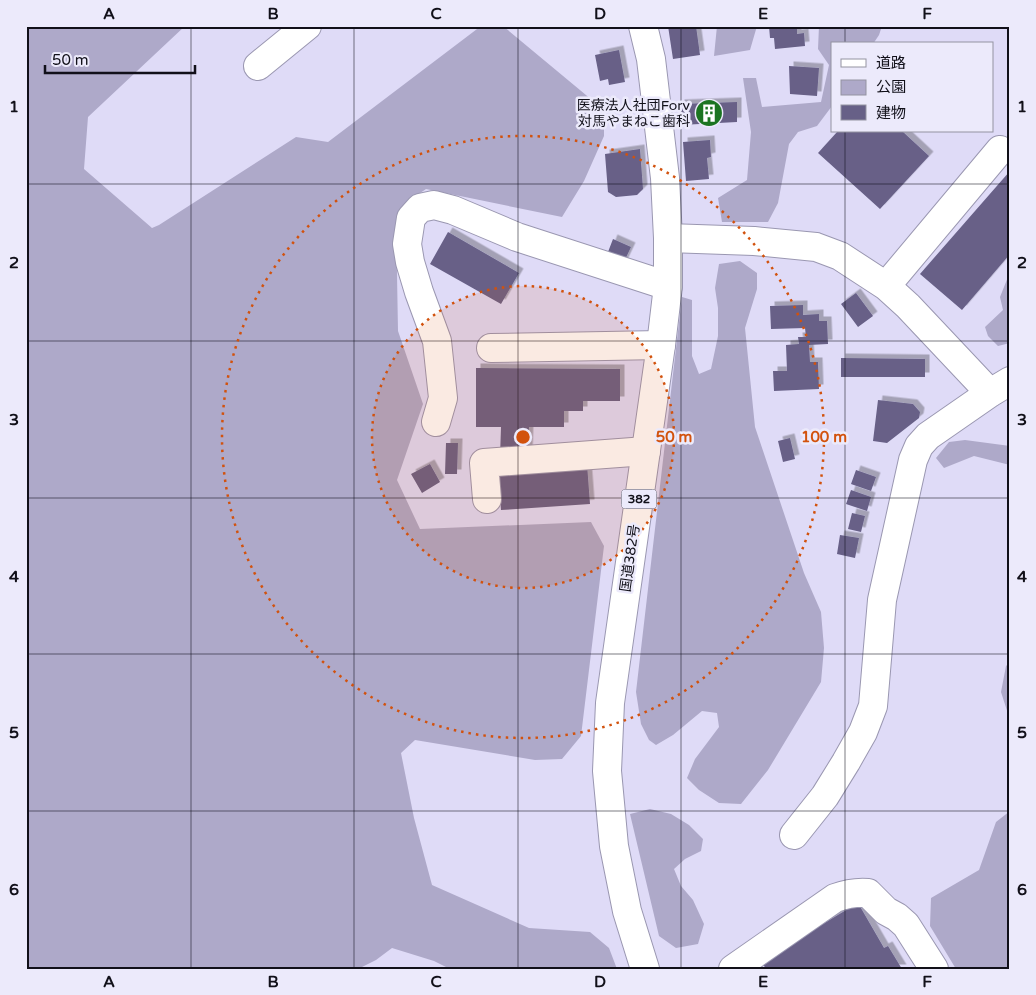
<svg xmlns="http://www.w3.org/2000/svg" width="1036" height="995" font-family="'Varela Round','Noto Sans JP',sans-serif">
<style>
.green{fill:#aea9c9}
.building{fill:#676087;filter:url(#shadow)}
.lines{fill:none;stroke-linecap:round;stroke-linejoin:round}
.minor-casing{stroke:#9a97b1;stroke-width:30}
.highway-casing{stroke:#9a97b1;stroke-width:30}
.minor{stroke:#fff;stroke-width:28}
.highway{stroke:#fff;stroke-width:28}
.grid{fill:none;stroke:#111019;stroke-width:1;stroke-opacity:0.55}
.ring{fill:none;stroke:#d2520d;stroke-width:2.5;stroke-dasharray:2.5 5}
.labels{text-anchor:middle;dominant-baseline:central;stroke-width:5;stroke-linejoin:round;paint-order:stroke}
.shield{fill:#eceafb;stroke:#53515d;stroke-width:1}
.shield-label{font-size:12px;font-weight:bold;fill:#111019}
.poi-label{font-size:14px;fill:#111019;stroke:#eceafb;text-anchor:end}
.street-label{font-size:14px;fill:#111019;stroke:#eceafb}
.centre{fill:#d2520d;stroke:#eceafb;stroke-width:2.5}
.ring-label{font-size:15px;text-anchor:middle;font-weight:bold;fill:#d2520d;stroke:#eceafb;stroke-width:5;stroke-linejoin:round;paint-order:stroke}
.neatline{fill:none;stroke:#111019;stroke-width:2}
.grid-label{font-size:16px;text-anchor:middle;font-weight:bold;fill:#111019}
</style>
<defs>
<filter id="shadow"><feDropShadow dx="4.5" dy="-4.5" stdDeviation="0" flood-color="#0004"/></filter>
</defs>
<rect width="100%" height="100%" fill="#dfdbf7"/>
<!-- green -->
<path class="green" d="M26,26h159l-97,91 -4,52 68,59 7,-3 137,-88 32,5 153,-116h22l101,84v26l-20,45 -22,36 -136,-28 -19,13 -11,17 2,112 25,73 -26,76 23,49 171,-7 13,24 -23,190 -19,23 -27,1 -120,-20 -14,13 13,65 18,67 97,43 61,4 19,16 8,21h-167l-16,-8 -42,-13 -16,12 -18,9h-332z
M717,26h40l-7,24 -36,6z
M819,26h63l-3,9 -6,9h-41v62l-15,20 -19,6 -9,12 -11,59 -10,19h-46l-4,-24 29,-18 4,-48 -8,-54h13l6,29 59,-5 8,-37 -11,-16z
M740,261l17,12v16l-12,39 10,99 49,146 17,39 3,36 -3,34 -53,88 -27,34 -22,-1 -20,-13 -12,-12 8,-19 24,-32 -2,-14 -15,-2 -29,24 -17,10 -7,-5 -8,-16 -5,-32 46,-395 10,3v56l7,18 12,-5 7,-33v-28l-3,-20 4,-24z
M1010,272v71l-12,3 -10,-10 -3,-9 18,-17 -3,-13z
M965,440l45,6v19l-36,-9 -30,12 -8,-10 13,-16z
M1010,662v58l-9,-28 5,-26z
M650,809l21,5 18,11 14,14 -2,12 -16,8 -11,10 7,17 12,14 11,24 -6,20 -22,4 -17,-12 -29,-122z
M1010,811v158h-54l-26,-43 1,-28 48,-28 17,-48z"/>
<!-- building -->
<path class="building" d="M668,26h28l4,29 -27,4z
M769,26h28v8l7,-1 1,13 -30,3 -1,-11h-4z
M619,50l6,32 -16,3 -1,-6 -8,2 -5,-26z
M789,66l30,2 -2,28 -27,-2z
M737,102v20l-56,3 -1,-21z
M838,131h64l27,25 -49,53 -62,-56z
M710,140l1,17 -4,1 2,21 -23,2 -3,-39z
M640,149l3,40 -6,6 -21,2 -8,-5 -3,-38z
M1010,171v83l-48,56 -42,-36z
M448,232l71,41 -18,31 -71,-40z
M613,239l18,8 -8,17 -9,-10 -6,-2z
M856,293l17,23 -15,11 -17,-23z
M803,305v10l16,-1v7h8l1,23 -19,1 1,17h8l1,27 -45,2 -1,-20h14l-1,-26 13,-1 -1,-7h8l-1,-9 -34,1 -1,-23z
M841,358l84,1v18h-84z
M476,368l144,1v32h-37v10h-19v16h-35l-1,30h-28l1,-30h-25z
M878,400l35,4 7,8 -1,6 -32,25 -14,-2z
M790,438l5,21 -12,3 -5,-21z
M446,443h12l-1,31h-12z
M430,464l10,18 -18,11 -11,-19z
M587,464l3,40 -89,6 -3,-40z
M856,470l20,7 -5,14 -20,-7z
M851,490l20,7 -4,14 -21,-7z
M852,513l13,3 -4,16 -13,-3z
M840,535l19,3 -4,20 -18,-4z
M858,903l26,45 4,-2 14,23h-136l-5,-8z"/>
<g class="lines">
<!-- minor casing -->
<g class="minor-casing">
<path id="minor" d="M258,66l49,-40
M668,238l86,3 62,6 24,9 46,30 22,20 82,87
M886,286l114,-136
M491,348l170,-3
M436,422l7,-24 -6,-57 -18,-49 -9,-30 -3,-18 4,-26 9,-10 14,-3 19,5 64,27 151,49
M487,499l-3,-36 162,-12
M794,835l31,-39 21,-34 17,-30 10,-26 9,-106 31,-140 6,-14 9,-10 62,-43 20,-12
M733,969l102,-71c11,-4 21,-6 33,-5l18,18 11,6 9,8 28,44"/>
</g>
<!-- highway casing -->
<g class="highway-casing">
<path id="highway" d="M643,26l8,33 14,119 3,60v48l-7,59 -51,358 -3,68 7,75 13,65 18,58"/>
</g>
<!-- minor -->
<use href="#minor" class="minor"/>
<!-- highway -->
<use href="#highway" class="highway"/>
</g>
<!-- grid -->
<path class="grid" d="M191,26v943M354,26v943M518,26v943M681,26v943M845,26v18M845,131v838M26,184h984M26,341h984M26,498h984M26,654h984M26,811h984"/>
<!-- distance rings -->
<circle cx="523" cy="437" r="151" fill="#d2520d" fill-opacity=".12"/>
<g class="ring">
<circle cx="523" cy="437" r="151"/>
<circle cx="523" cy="437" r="301"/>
</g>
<!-- icons -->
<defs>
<g id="building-disc" transform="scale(1.4375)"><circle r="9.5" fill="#1b7421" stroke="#eceafb"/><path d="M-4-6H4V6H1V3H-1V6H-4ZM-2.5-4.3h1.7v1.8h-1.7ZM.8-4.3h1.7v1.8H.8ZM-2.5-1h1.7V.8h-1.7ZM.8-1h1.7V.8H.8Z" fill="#fff"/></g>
</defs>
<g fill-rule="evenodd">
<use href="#building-disc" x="709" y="113"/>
</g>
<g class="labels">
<!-- shield labels -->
<rect class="shield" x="621.5" y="489.5" width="35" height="19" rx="4"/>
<g class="shield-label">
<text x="639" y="499">382</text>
</g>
<!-- poi labels -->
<g class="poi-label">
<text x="690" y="105">医療法人社団Forv<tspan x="690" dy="16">対馬やまねこ歯科</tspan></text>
</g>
<!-- street labels -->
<g class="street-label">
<text transform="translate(630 558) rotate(-82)">国道382号</text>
</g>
</g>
<circle cx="523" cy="437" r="8" class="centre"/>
<g class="ring-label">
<text x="674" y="442">50 m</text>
<text x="824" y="442">100 m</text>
</g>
<!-- border -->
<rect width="1036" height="995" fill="none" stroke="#eceafb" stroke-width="55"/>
<!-- legend -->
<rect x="831" y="42" width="162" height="90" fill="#eceafb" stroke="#9493a1"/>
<rect x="841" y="59" width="25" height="8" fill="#ffffff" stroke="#9493a1"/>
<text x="876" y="68" font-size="15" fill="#111019">道路</text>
<rect x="841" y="80" width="25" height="15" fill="#aea9c9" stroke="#9493a1"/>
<text x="876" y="92" font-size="15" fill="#111019">公園</text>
<rect x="841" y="105" width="25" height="15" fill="#676087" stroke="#9493a1"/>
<text x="876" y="118" font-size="15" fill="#111019">建物</text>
<!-- scale -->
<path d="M45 65v8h150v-8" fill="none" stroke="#111019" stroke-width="2.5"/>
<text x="52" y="65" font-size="15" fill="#111019" stroke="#eceafb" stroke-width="4" paint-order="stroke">50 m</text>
<rect x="28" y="28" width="980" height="940" class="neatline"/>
<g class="grid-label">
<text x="109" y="19">A</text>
<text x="273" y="19">B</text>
<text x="436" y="19">C</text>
<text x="600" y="19">D</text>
<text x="763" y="19">E</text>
<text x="927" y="19">F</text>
<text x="14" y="112">1</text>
<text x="1022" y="112">1</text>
<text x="14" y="268">2</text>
<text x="1022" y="268">2</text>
<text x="14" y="425">3</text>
<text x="1022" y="425">3</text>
<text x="14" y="582">4</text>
<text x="1022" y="582">4</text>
<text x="14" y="738">5</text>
<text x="1022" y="738">5</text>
<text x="14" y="895">6</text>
<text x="1022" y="895">6</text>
<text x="109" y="987">A</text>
<text x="273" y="987">B</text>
<text x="436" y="987">C</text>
<text x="600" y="987">D</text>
<text x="763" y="987">E</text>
<text x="927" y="987">F</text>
</g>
</svg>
